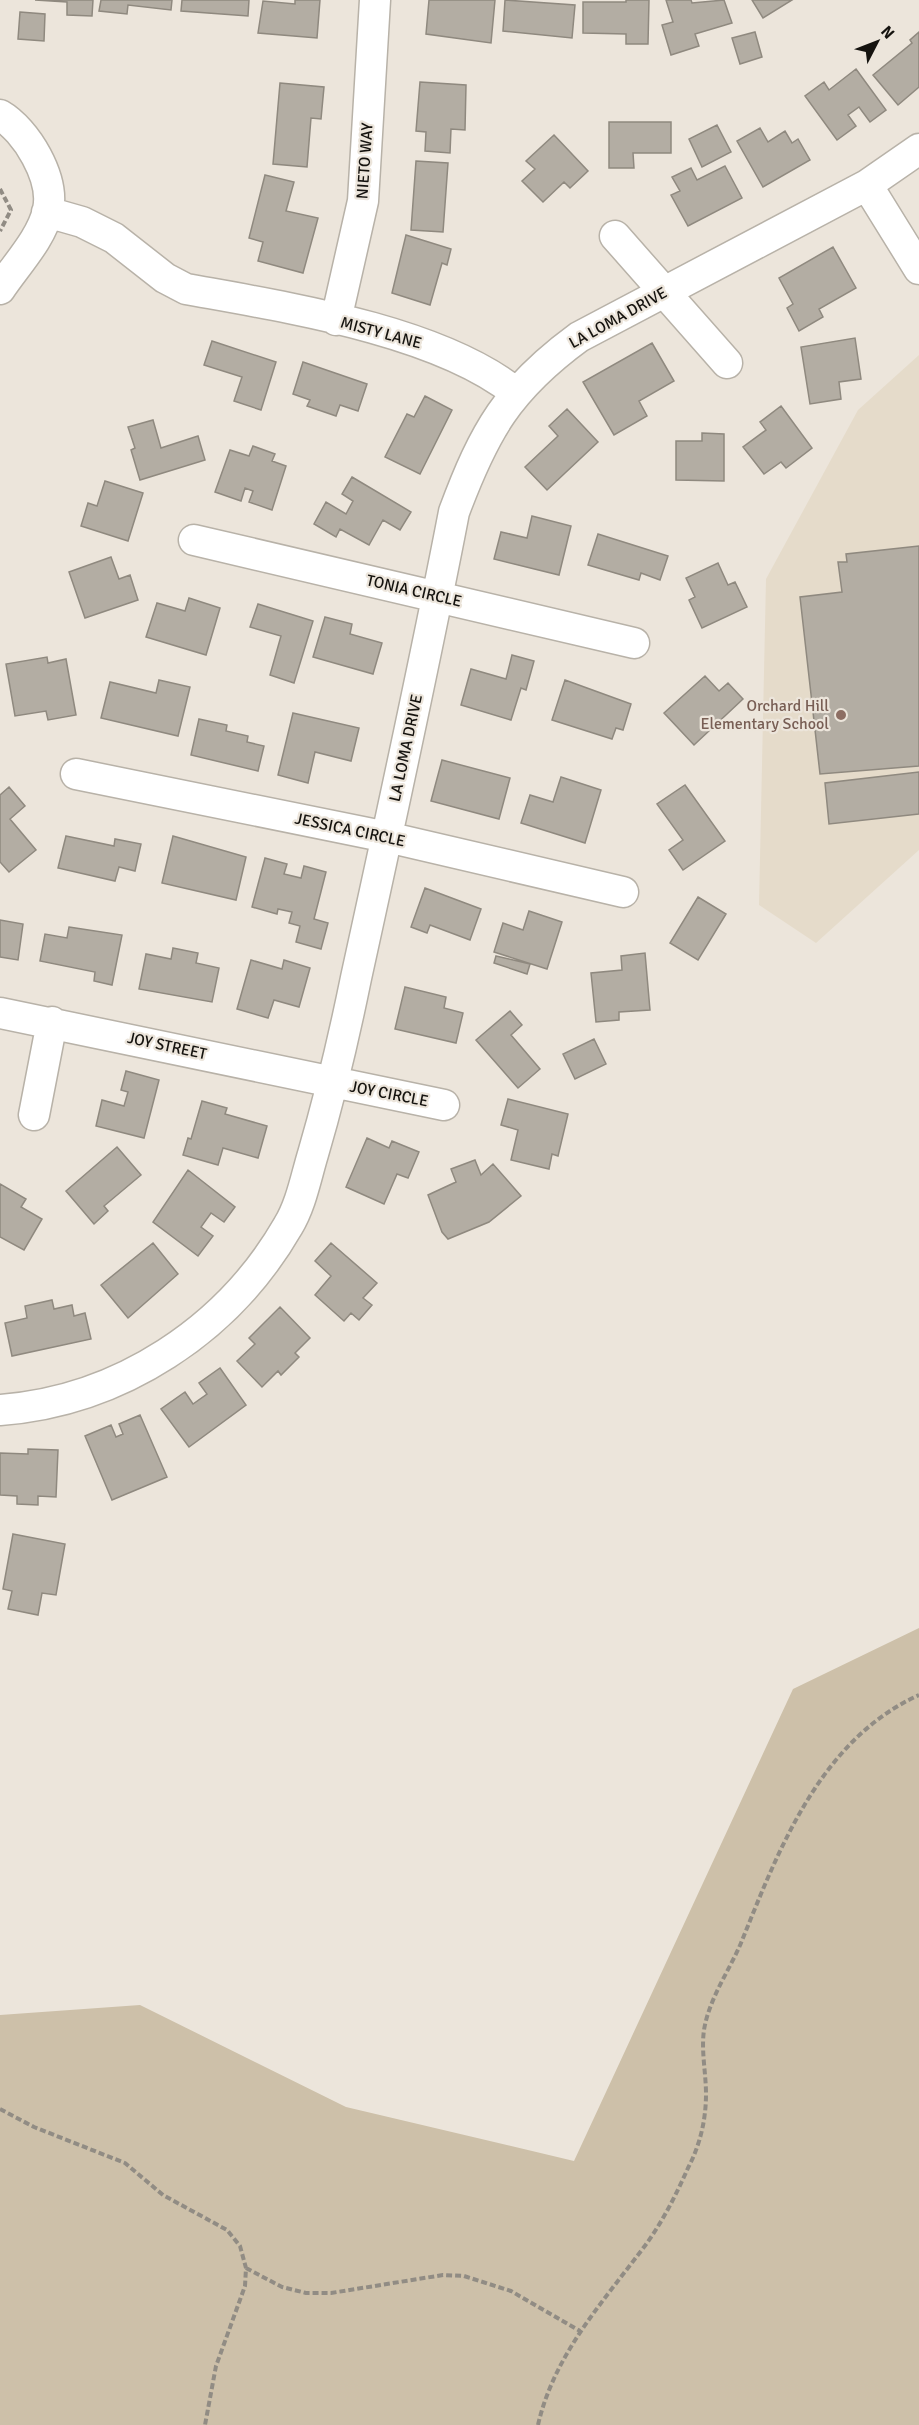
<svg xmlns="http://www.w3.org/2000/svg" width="919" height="2425" font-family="Signika,sans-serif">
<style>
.built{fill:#e5dbca}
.green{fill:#cdc0a9}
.building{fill:#b3ada3;stroke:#8f897f;stroke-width:1.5}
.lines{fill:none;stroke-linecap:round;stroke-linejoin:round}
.minor-casing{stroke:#b8b2a8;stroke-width:33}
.path{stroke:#918c84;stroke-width:4;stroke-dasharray:6 3;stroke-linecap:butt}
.minor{stroke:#fff;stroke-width:30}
.education-dot{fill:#8d6e63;stroke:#ece5db;stroke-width:2}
.labels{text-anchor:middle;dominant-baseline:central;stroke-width:4.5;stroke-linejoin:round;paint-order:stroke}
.street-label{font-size:16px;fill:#15130f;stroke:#ece5db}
.education-label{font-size:16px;fill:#785e54;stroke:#ece5db;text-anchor:end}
</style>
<rect width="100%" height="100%" fill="#ece5db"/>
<!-- built -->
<path class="built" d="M919,355v495l-103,93 -57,-38 7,-326 92,-169z"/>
<!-- green -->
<path class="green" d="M919,1628v797h-919v-410l140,-10 206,102 228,54 219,-472z"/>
<!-- building -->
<path class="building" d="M35,0h58l-1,16 -25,-1v-13z
M101,0h71l-1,10 -43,-5 -1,9 -28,-3z
M182,0h67l-1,16 -67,-5z
M295,0h25l-3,38 -59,-5 5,-32 32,3z
M429,0h66l-4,43 -65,-9z
M505,0l70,5 -3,33 -69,-7z
M626,0h23l-1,44h-22v-10l-43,-1v-31h43z
M666,0h25l1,3 32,-3 8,23 -37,11 4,12 -28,9 -9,-30 11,-3z
M752,0h40l-29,18z
M20,12l25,2 -1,27 -26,-2z
M755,32l7,25 -22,7 -8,-26z
M919,32v55l-21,18 -25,-30 39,-32 -2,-3z
M856,69l30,41 -16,12 -11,-15 -11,8 8,11 -19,14 -32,-44 19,-14 5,8z
M420,82l46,3 -1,45 -14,-1 -1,24 -25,-2 1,-19 -10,-1z
M280,83l44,4 -3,32 -10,-1 -4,49 -34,-3z
M609,122h62v31h-38l1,15h-25z
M717,125l14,27 -29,15 -13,-28z
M760,128l8,14 17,-11 7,12 6,-4 12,21 -47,27 -26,-46z
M554,135l34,36 -18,17 -6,-6 -21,20 -21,-21 13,-12 -9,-8z
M416,161l32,2 -5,69 -32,-2z
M725,166l17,32 -54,28 -17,-31 9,-4 -8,-14 19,-9 6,12z
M265,175l29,7 -8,29 32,7 -15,55 -45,-12 5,-19 -14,-4z
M406,235l45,14 -4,16 -5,-2 -12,42 -38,-12z
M833,247l23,41 -37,21 4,8 -24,14 -12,-23 6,-4 -14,-26z
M855,338l6,41 -22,3 2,17 -31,5 -9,-57z
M212,341l64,21 -15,48 -27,-9 8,-24 -38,-12z
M652,343l22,38 -35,20 8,15 -33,19 -31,-53z
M303,362l64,22 -9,27 -18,-6 -4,11 -29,-10 3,-6 -17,-6z
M425,396l27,14 -32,64 -35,-17 22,-43 7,3z
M781,406l31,42 -26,20 -5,-6 -17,12 -21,-27 23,-17 -6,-8z
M567,409l31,33 -51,48 -22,-23 33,-31 -9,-10z
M153,420l8,28 37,-12 7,24 -65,20 -9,-30 4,-2 -7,-21z
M702,433l22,1v47l-48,-1v-39h26z
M253,446l22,8 -3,7 14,5 -14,44 -23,-8 4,-11 -8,-3 -4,13 -26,-9 15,-42 19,6z
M352,477l59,35 -11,18 -17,-10 -14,25 -29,-16 -4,8 -22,-13 12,-22 20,12 7,-13 -11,-7z
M105,481l38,12 -15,48 -47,-15 7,-23 9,3z
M532,516l39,10 -12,49 -65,-16 7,-27 26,6z
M598,534l70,22 -8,24 -19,-7 -2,7 -51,-15z
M919,546v220l-99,8 -20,-177 42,-5 -4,-30h9l-1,-8z
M111,557l8,22 11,-4 8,25 -53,18 -16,-46z
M718,563l10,22 7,-3 12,25 -45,21 -13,-28 6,-3 -9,-19z
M189,598l31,10 -14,47 -60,-18 11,-34 28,8z
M258,604l55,17 -19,62 -24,-8 11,-39 -31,-9z
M325,617l27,7 -2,10 32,9 -9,31 -60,-17z
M512,655l22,6 -8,29 -5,-2 -10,32 -50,-15 10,-36 35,10z
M47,657l1,6 18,-4 10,56 -28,5 -2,-9 -31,5 -9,-52z
M705,676l14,15 9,-8 15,16 -49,46 -30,-32z
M159,680l31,7 -12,49 -77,-18 9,-36 46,11z
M565,680l66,24 -8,26 -7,-2 -4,11 -60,-19z
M293,713l66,15 -8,33 -36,-9 -7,31 -30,-8z
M199,719l28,6 -1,6 22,5 -1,6 17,4 -6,25 -67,-16z
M442,760l68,18 -11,41 -68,-18z
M919,772v42l-90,10 -4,-41z
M561,777l40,13 -16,53 -64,-20 9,-28 23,7z
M685,785l40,56 -42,29 -14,-20 14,-10 -26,-36z
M9,787l16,19 -15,13 26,31 -27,22 -9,-10v-67z
M66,836l48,10 1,-7 26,5 -6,27 -16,-4 -4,14 -57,-13z
M173,836l73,21 -10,43 -74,-17z
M265,858l22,6 -3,10 17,4 3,-12 22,6 -12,47 14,4 -7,26 -25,-7 4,-16 -11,-3 3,-11 -14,-3 -1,5 -25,-7z
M425,888l56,21 -11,31 -40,-15 -3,8 -16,-6z
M698,897l28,17 -28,46 -28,-17z
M529,911l33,11 -15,47 -53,-17 9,-29 20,7z
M0,920l23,4 -5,36 -18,-3z
M69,927l53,8 -10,50 -18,-4 1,-9 -55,-11 5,-27 22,4z
M173,948l25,5 -2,10 23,5 -7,34 -73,-13 7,-35 25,5z
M645,953l5,57 -31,2v8l-23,2 -5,-49 31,-3 -1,-14z
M496,956l34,8 -3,10 -33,-11z
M251,960l31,9 2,-9 26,8 -11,39 -25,-7 -6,18 -31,-9z
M405,987l41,10 -2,11 19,5 -7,30 -61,-14z
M510,1011l12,14 -11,10 29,34 -22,19 -42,-48z
M594,1039l12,25 -31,15 -12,-25z
M126,1071l33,9 -15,58 -48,-12 6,-26 22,6 4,-14 -7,-2z
M508,1099l60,15 -10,42 -6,-2 -3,15 -38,-9 7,-30 -17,-5z
M202,1101l25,7 -2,6 42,12 -9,32 -35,-10 -5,17 -35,-10 5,-17 3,1z
M367,1138l22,10 3,-7 27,11 -11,26 -11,-4 -13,30 -38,-17z
M117,1147l24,28 -37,31 4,5 -14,13 -28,-33z
M475,1160l6,15 12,-11 28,32 -32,26 -41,17 -6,-7 -14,-37 28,-13 -5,-13z
M188,1170l47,37 -11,15 -13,-9 -10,14 12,9 -15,20 -45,-34z
M0,1184l26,15 -5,8 21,12 -18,31 -24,-13z
M153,1243l25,31 -50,44 -27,-33z
M331,1243l46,40 -14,15 9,7 -13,15 -8,-7 -7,8 -29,-26 16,-19 -16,-15z
M52,1300l2,9 18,-4 2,11 11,-3 6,26 -79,17 -7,-33 22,-5 -2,-12z
M280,1307l30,31 -15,15 4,4 -18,18 -3,-4 -16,16 -25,-26 18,-17 -6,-6z
M220,1368l26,37 -57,42 -28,-38 24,-17 8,12 14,-10 -8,-11z
M140,1415l27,62 -55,23 -27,-64 26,-11 5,12 7,-3 -4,-10z
M28,1449l30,1 -2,47 -18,-1v9l-21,-1v-8l-17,-1v-42l28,1z
M13,1534l52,10 -9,51 -14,-2 -4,22 -30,-6 4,-18 -9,-2z"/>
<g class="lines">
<!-- minor casing -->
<g class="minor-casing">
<path id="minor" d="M0,115c26,15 55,63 48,95 -6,28 -32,55 -48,79
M867,185l52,84
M47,212l35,10 32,16 51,40 21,11c99,18 251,41 329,103
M615,236l112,127
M336,320l27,-119 12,-201
M194,540l440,103
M76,774l311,63 236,55
M0,1013l444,92
M34,1115l18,-93
M0,1410c120,-9 228,-80 288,-184 13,-21 18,-49 25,-72 17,-58 31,-117 43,-176 34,-155 68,-310 98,-466 30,-81 54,-123 125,-175l288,-152 52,-36"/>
</g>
<!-- path -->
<path class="path" d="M0,189l11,21 -11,21
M0,2109l34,18 91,36 38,32 64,35 13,16 6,22 -1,18 -29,80 -11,59
M246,2268l36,19 24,6h25l112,-18 21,1 47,15 69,40
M538,2425c16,-70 64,-122 106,-178 18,-24 32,-52 44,-79 12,-23 18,-48 18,-74 0,-21 -5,-43 -2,-64 5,-31 25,-59 37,-87 38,-94 79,-203 178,-248"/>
<!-- minor -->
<use href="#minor" class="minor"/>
</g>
<!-- markers -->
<circle class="education-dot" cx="841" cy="715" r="6"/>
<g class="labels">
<!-- street labels -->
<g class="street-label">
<text transform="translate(365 161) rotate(-86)">NIETO WAY</text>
<text transform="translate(618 318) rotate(-29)">LA LOMA DRIVE</text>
<text transform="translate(381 333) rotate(15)">MISTY LANE</text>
<text transform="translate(414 591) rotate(13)">TONIA CIRCLE</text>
<text transform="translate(406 748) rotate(-78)">LA LOMA DRIVE</text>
<text transform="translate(350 830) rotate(12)">JESSICA CIRCLE</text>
<text transform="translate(167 1046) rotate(12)">JOY STREET</text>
<text transform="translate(389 1094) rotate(11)">JOY CIRCLE</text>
</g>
<!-- education labels -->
<g class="education-label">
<text x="829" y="706">Orchard Hill<tspan x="829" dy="18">Elementary School</tspan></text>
</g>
</g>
<!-- north arrow -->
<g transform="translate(877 42) rotate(48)" stroke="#ece5db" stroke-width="4.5" paint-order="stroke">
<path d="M0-4.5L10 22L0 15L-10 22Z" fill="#15130f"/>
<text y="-9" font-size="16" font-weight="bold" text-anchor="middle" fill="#15130f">N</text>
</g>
</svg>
